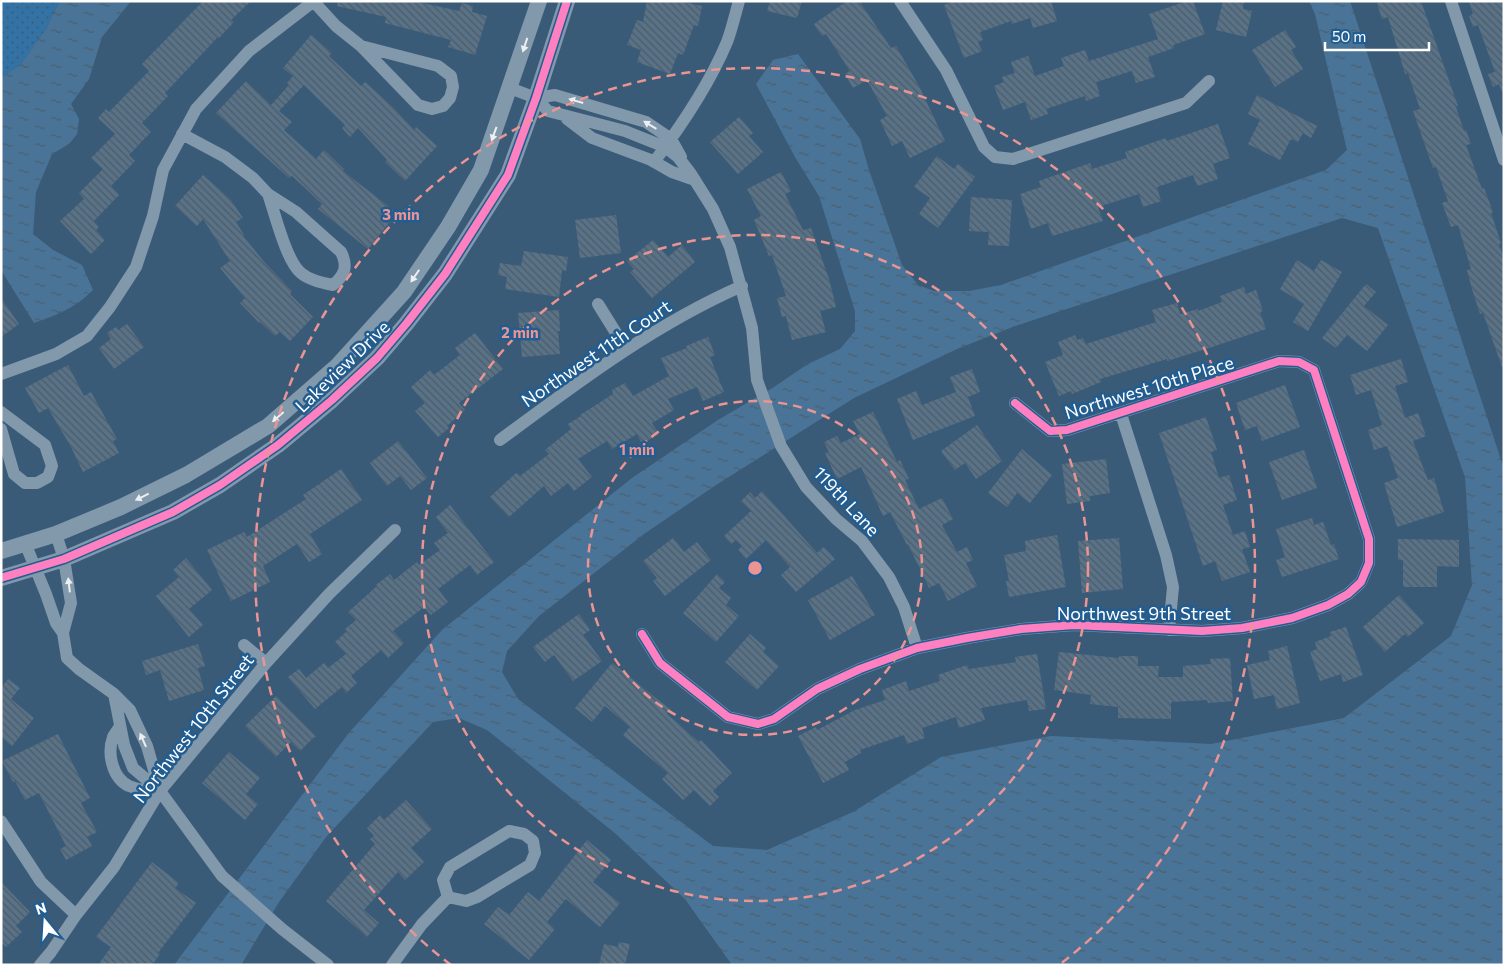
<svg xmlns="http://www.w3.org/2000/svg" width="1505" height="966" font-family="Commissioner,sans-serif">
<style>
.grass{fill:url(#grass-dots)}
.water{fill:url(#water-ripples);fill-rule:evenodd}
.building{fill:url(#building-back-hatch)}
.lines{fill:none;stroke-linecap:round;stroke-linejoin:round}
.minor{stroke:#8298ab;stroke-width:12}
.tertiary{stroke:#8298ab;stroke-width:16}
.cycleway-casing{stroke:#215d91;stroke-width:11}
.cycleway{stroke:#ff80c0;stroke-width:8}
.oneway{fill:#ecf0f2}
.ring{fill:none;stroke:#ea9494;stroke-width:2.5;stroke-dasharray:9 6}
.labels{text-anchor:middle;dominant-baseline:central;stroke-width:5;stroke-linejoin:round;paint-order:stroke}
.street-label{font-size:18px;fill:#fff;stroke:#215d91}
.centre{fill:#ea9494;stroke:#215d91;stroke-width:2.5}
.ring-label{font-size:15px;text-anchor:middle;font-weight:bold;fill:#ea9494;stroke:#215d91;stroke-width:5;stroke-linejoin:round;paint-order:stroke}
</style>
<defs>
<pattern id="grass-dots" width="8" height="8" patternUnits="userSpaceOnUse" patternTransform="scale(1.25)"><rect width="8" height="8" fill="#3272a5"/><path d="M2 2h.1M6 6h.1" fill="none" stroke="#425b70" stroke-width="1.8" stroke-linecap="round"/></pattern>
<pattern id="water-ripples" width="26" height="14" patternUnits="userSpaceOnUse" patternTransform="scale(1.25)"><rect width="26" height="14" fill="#4a7497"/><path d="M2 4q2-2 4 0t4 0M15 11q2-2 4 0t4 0" fill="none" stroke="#4b5e6e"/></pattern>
<pattern id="building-back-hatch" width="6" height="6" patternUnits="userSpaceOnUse" patternTransform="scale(1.25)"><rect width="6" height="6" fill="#587288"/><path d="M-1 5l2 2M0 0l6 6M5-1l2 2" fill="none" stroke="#515b64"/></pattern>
</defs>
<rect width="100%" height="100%" fill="#3a5b78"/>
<!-- grass -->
<path class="grass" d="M1,1h59l-14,28 -26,36 -19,13z"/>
<!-- water -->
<path class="water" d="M60,1h71l-29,36 -13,42 -18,25 8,15 -2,15 -8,10 -17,10 -16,38 -3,42 20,16 29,15 11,25c-18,18 -36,25 -59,33l-33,-53v-192l19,-13 26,-36z
M1309,1h41l154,468v496h-772l-47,-66 -69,-65 -129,-104 -28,-12 -26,4 -107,115 -47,65 -38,63h-67l174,-231 94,-104 190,-152 86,-58 53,-31 37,-25 32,-15 15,-18v-20l-36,-115 -24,-39 -39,-73 17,-24 25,-6 62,85 9,31 33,95 16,20 16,6h35l32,-6 325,-115 21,-20 -32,-136zM1342,218l36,10 87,249 7,108 -21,51 -107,82 -133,26 -160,-8 -110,21 -88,55 -86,38 -54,-4 -195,-147 -16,-27 5,-21 32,-35 105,-82 72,-49 138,-87 103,-49 58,-23z"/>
<!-- building -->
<path class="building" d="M203,1h48l-20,19 3,2 -15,16 -1,-1 -53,56 3,3 -26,27 9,9 -22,23 6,6 -24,25 8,9 -25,26 5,6 -3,3 9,10 -14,14 -31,-33 24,-22 -5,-6 24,-24 -12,-11 24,-24 -17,-16 8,-9 3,3 40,-41 -7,-7z
M338,1h75l46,10 3,-8 11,3 -1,6 15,4 -12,39 -27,-8 3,-7 -66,-17 1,-6 -49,-11z
M647,1h33l22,5 -4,20 -4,-1 -11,30 -5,-2 -8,21 -33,-12 4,-12 -14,-5 10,-25 6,2z
M770,1h32l-5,17 -30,-7z
M847,1h12l32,47 5,-2 24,42 25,53 -35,17 -8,-17 -10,5 -12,-26 7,-4 -20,-36 -14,8 -8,-14 5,-3 -24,-37 -4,2 -8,-12z
M954,1h97l6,20 -24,7 -3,-10 -18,6 -1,-3 -31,11 3,8 -5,2 4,9 -18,7 -20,-53z
M1187,1h6l12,33 -32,11 1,3 -26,9 7,20 -19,6 -4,-12 -36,11 4,14 -14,5 -1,-5 -39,13 2,5 -17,6 -6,-18 -22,8 -9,-24 10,-4 -2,-5 13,-4 -4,-11 17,-6 7,20 29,-10 -3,-8 24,-8 4,11 69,-22 -9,-25z
M1223,1h21l-1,8 9,2 -6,26 -30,-7z
M1384,1h37l37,105 -2,1 8,24 2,-1 5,14 -5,1 16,44 2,-1 9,24 -2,1 10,30 -2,1 5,16v106l-2,1 -19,-54 -3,1 -8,-25 -5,-19 4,-1 -13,-44 -7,2 -9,-24 6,-2 -12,-34 -3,1 -20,-57 7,-2 -12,-36 -3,1 -17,-57 -6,2 -5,-16z
M1469,1h35v90l-2,1 -3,-8 -6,3 -5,-13 7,-2 -17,-47 -5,2 -4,-11 4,-2z
M1285,30l11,17 -5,3 12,19 -28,18 -23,-37z
M311,35l21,18 -3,3 32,30 4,-4 28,25 21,23 2,-3 21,19 -32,35 -20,-19 2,-2 -29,-32 -8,9 -8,-9 3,-3 -41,-40 -25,26 13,11 -8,8 32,29 8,-9 20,19 -1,2 54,42 -29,36 -50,-40 4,-5 -30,-28 -3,2 -73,-65 30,-32 25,24 18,-20 -2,-2 6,-7 -10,-8z
M1257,95l60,31 -6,12 -8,-5 -5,9 -7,-3 -11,21 -32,-16 12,-24 -12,-6z
M739,117l14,16 -4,3 14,16 -25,22 -28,-32z
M1218,124l12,34 -17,6 5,15 -21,7 -4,-11 -36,12 4,14 -18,6 -4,-13 -41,13 5,14 -51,15 -4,-13 -17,6 -11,-35 21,-7 -2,-6 51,-18 2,6 35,-11 -2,-6 41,-14 1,3z
M937,156l17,13 4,-5 17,13 -37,51 -19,-14 11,-16 -16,-11z
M781,172l10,19 -6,3 18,36 8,-2 18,51 7,28 -16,4 6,21 -34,8 -6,-24 -4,1 -5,-19 9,-2 -14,-41 -3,1 -15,-36 7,-4 -14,-27z
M203,175l27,24 13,19 -7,4 8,13 -1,1 23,28 26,27 -2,3 23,23 -23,24 -10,-9 -5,4 -15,-14 -1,1 -19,-20 5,-5 -25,-30 10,-7 -27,-42 -6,7 -22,-20z
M971,197l41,3 -3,46 -21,-1 1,-13 -20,-1z
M616,215l5,38 -41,5 -5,-38z
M653,240l15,17 14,-12 13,17 -43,36 -22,-26 4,-3 -7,-8z
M524,251l44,6 -2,14 -4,-1 -3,27 -54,-8 2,-12 -9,-2 2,-12 21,3z
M1297,260l17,11 7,-11 21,12 -34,59 -15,-9 11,-18 -24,-15z
M1366,284l10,8 -12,14 24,19 -21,26 -20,-16 -11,13 -14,-10z
M1244,287l2,7 10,-4 7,21 -3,1 6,17 -57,19 -42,13v-2l-67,20 1,3 -29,12 -1,-3 -12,5 -14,-34 18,-7 -5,-13 17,-7 2,5 6,-2 3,6 70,-22 -4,-12 25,-7 3,11 18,-5v2l24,-9 -2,-6z
M1,298l18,26 -18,13z
M559,310l1,21h-2l2,23 -38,3 -4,-44z
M127,324l17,23 -30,22 -15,-21 12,-9 -4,-6 9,-6 2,3z
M475,333l28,36 -44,34 6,7 -18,16 2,2 -11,9 -23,-26 10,-8 -14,-16 19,-17 4,5 26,-20 -5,-7z
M708,337l7,18 -5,2 14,35 -21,9 -6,-14 -29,12 6,11 -22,13 7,11 -17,10 -5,-10 -25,15 -5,-8 -29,18 14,18 -18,14 -6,-8 -17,13 -7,-10 -35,31 -19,-20 26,-24 4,3 29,-22 -4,-4 26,-21 -3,-5 13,-8 -1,-1 33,-21 -1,-4 13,-7 8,13 36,-20 -8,-18 26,-10 -1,-2z
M1401,359l7,23 -13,4 10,32 13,-5 8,23 -13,5 15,39 6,-2 10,34 -47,15 -13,-44 14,-5 -11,-32 -13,4 -6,-20 14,-5 -11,-35 -15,5 -6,-20z
M68,365l16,31 7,-4 26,47 -4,2 6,12 -36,19 -12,-25 -23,-39 -9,5 -14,-25z
M972,369l8,23 -12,5 7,19 -62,24 -16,-41 19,-8 6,14 34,-13 -6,-15z
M1285,385l15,42 -38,14 -5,-15 -12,4 -9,-27z
M873,412l24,50 3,-2 9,19 -4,1 14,29 23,-11 11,21 -11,6 15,27 10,-5 6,13 -7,3 11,23 -29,15 -9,-18 -10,5 -21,-44 -1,1 -17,-33 -7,4 -22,-49 -24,12 -12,-26 4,-1 -5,-10 13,-6 4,7 19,-9 -7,-13z
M1206,417l11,33 -6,2 8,26 10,-3 8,25 -14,5 10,30 12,-4 5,16 -8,2 8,23 -28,9 -7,-20 -12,5 -44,-133z
M977,425l25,36 -26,18 -11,-16 -10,7 -14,-19z
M398,441l29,37 -16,12 -11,-14 -13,10 -17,-23z
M1022,449l30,26 -22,28 -13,-10 -10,14 -19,-14z
M1304,450l13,38 -35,12 -13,-38z
M1106,459l4,34 -20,3v5l-23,3 -5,-40z
M341,469l21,31 -52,34 12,20 -13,8 -12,-18 -34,22 7,16 -39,19 -24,-51 37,-18 3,5 59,-38 -3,-4z
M762,491l55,62 7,-6 11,12 -39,33 -15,-17 9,-8 -24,-27 -20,19 -8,-9 4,-4 -6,-6 -5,4 -7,-8 27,-25 -10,-10 9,-9 5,6z
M450,505l44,57 -17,13 -7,-10 -32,24 10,13 -17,13 -7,-8 -31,24 11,12 -16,15 -7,-8 -30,26 6,7 -11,10 -4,-6 -27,22 -27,-32 11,-8 7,9 18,-15 4,5 18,-14 -11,-12 12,-11 -2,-2 11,-9 -8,-8 29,-26 -1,-1 14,-11 4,6 23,-18 2,3 21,-15 -6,-7 14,-10 -12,-16z
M1312,518l2,7 9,-3 8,23 3,-1 5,15 -57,18 -6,-17 9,-3 -9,-28z
M1057,535l9,52 -57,10 -3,-16h3l-5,-26 22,-4 -1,-10z
M673,538l11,14 13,-10 14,18 -46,36 -12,-15 4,-3 -14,-17z
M1119,538l4,51 -41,4 -4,-52z
M1398,539l61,1v27l-22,-1v21h-34v-27h-5z
M186,558l26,32 -23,19 14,16 -14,12 -33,-41 23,-19 -6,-7z
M717,574l8,8 -6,6 12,10 -5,7 13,11 -23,26 -33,-29z
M852,576l23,39 -45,25 -22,-40z
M1399,595l25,28 -16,14 -3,-3 -20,18 -22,-25z
M579,614l11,16 -7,5 19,26 -29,20 -19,-26 -9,7 -12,-15z
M1346,627l17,48 -20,7 -2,-8 -21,7 -10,-29 7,-3 -2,-7 16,-6 -1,-4z
M750,634l16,14 -3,4 16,14 -22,24 -32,-28z
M198,644l7,22 -7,2 6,22 -35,11 -9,-31 -14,5 -4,-14z
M1287,646l13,57 -23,6 -3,-14 -20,4 -7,-34 23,-5 -2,-9z
M1059,652l60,6v-2h19v10h21l-1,11h25v-11l28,-2 -1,-5 20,-1 3,43 -25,2 -1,-3 -36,2v17l-53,-1v-11l-28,-3 1,-9 -37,-5z
M1037,654l9,55 -17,2 -2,-11 -46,8 4,12 -26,8 -3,-11 -34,11 3,10 -18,6 -3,-9 -44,15 1,3 -16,9 4,8 -26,13 -25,-47 18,-9 1,3 38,-20 30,-10 -3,-10 24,-9 3,10 31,-10 -2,-6 29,-10 2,4 47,-7 -1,-5z
M612,663l59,47 -4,4 32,28 2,-2 31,33 -19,18 6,6 -9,9 -16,-16 -11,10 -21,-21 6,-6 -45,-38 7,-8 -25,-21 -13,16 -17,-14z
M8,679l12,9 -9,11 23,19 -22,28 -11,-9v-49z
M276,696l41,41h-3l-14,14 -9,-9 -15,15 -31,-31z
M58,734l32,64 -9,5 16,29 -10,5 5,9 -26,14 -6,-11 6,-3 -27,-53 -14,7 -10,-19 -2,1 -11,-21z
M229,752l31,26 -14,16 12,10 -13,16 -43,-37z
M406,800l26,29 -21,19 13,14 -19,18 -7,-8 -34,38 15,13 -12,14 -41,-36 49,-57 -5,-5 4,-3 -7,-8 13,-13 4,5z
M587,840l24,20 -18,22 27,21 -20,24 -34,-28 -19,23 8,7 -26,31 -45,-36 14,-17 11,8 19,-23 11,9z
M152,862l27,21 -4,5 21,15 -38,50 2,1 -8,11h-54l13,-18 -15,-10z
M1,882l29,30 -14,14 6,6 -16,15 -5,-5z
M619,942l11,2 -5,21h-26l5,-21 14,3z"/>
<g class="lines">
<!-- minor -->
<path class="minor" d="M900,1l46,69 38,77 11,10 18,2 173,-56 23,-22
M1451,1l53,159
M314,2l22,24 25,20 77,20 13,10 2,11 -3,11 -7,8 -11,3 -14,-4 -57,-59
M510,88l26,10 12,13 77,20 40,16 13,10 13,17 22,35 17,38 22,81 5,52 24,66 25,41 30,32 26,22 27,36 15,30 13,41
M536,98l19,-3 91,27 25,17 10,18
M567,119l25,19 59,22 21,12 23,8
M182,134l43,23 28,21 15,16 28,18 45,40c7,14 4,23 -8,33 -11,-2 -24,-5 -32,-12 -15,-12 -26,-60 -33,-79
M654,162c28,-37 55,-77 73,-120 5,-13 8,-27 12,-41
M598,304l28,45
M1,374l55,-20 31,-18 23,-29 26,-40 17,-51 10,-46 33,-61 53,-58 65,-50
M1,412l44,33 7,21 -4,11 -11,6h-12l-11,-9 -13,-45
M1121,414l45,141 7,32 -4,43
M500,440c77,-57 153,-115 242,-154
M56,534l8,25 7,44 -8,30 4,25 12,11 35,25 16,16 17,36 13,45
M25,543l21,51 10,29 7,10
M642,634l18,29 68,54 30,7 16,-5 43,-30 43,-20 57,-21 50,-10 54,-9 53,-4 128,6 40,-3 50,-10 36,-13 20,-11 13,-12 8,-19v-24l-55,-169 -15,-8 -20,-1 -212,69 -17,1 -35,-28
M244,645l22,18
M114,694l10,51 9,23 27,23 62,85 60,53 46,36
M120,726c-2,4 -5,7 -7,11 -6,16 -1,41 16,49 10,4 20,5 31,5
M1,821l40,61 35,33
M509,831l15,3 9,7 2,12 -5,12 -53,32 -11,4 -18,-4 -5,-17 7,-13z
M40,965l11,-13 25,-37 38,-48 46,-76 106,-128 63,-69 66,-64
M392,965l30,-41 26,-27"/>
<!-- tertiary -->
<path class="tertiary" d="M1,551l55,-17 65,-27 65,-32 82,-49 69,-60 67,-74 44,-65 33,-57 58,-169
M1,578l63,-19 109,-47 47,-27 58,-40 54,-45 45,-42 29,-34 39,-50 63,-99 28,-77 31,-97"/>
<!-- cycleway casing -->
<g class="cycleway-casing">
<path id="cycleway" d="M1,578l63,-19 109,-47 47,-27 58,-40 54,-45 45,-42 29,-34 39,-50 63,-99 28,-77 31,-97
M642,634l18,29 68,54 30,7 16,-5 43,-30 43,-20 57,-21 50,-10 54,-9 53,-4 128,6 40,-3 50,-10 36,-13 20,-11 13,-12 8,-19v-24l-55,-169 -15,-8 -20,-1 -212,69 -17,1 -35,-28"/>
</g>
<!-- cycleway -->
<use href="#cycleway" class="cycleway"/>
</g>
<!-- one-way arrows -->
<defs><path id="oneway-solid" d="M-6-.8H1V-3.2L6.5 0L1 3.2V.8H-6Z" transform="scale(1.25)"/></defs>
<g class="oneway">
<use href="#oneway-solid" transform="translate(525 45) rotate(108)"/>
<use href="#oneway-solid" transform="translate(576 101) rotate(-164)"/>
<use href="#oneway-solid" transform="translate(650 125) rotate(-149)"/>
<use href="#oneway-solid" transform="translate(494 134) rotate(110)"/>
<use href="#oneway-solid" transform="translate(415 276) rotate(124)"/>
<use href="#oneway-solid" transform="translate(278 417) rotate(139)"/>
<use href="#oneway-solid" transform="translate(142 497) rotate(154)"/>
<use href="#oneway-solid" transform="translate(69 585) rotate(-97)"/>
<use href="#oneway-solid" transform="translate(143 740) rotate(-114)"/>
</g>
<!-- distance rings -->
<g class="ring">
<circle cx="755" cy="568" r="167"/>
<circle cx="755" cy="568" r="333"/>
<path d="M451 965A500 500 0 1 1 1059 965"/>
</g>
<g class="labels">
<!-- street labels -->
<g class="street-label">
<text transform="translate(596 353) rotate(-34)">Northwest 11th Court</text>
<text transform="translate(342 366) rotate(-44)">Lakeview Drive</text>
<text transform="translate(1149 387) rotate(-17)">Northwest 10th Place</text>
<text transform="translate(847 501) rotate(47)">119th Lane</text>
<text x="1144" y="613">Northwest 9th Street</text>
<text transform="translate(193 728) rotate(-52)">Northwest 10th Street</text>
</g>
</g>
<circle cx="755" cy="568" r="8" class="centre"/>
<g class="ring-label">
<text x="401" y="220">3 min</text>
<text x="520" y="338">2 min</text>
<text x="637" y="455">1 min</text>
</g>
<!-- border -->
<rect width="1505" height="966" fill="none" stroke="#ffffff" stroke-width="5"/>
<!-- north arrow -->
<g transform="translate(45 921) rotate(342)" stroke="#215d91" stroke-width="4" paint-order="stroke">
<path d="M0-4L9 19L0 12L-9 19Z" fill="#ffffff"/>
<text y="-8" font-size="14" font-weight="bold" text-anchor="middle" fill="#ffffff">N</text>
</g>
<!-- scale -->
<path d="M1325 42v8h104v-8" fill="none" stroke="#ffffff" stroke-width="2.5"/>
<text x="1332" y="42" font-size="15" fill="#ffffff" stroke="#215d91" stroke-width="4" paint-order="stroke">50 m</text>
</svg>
